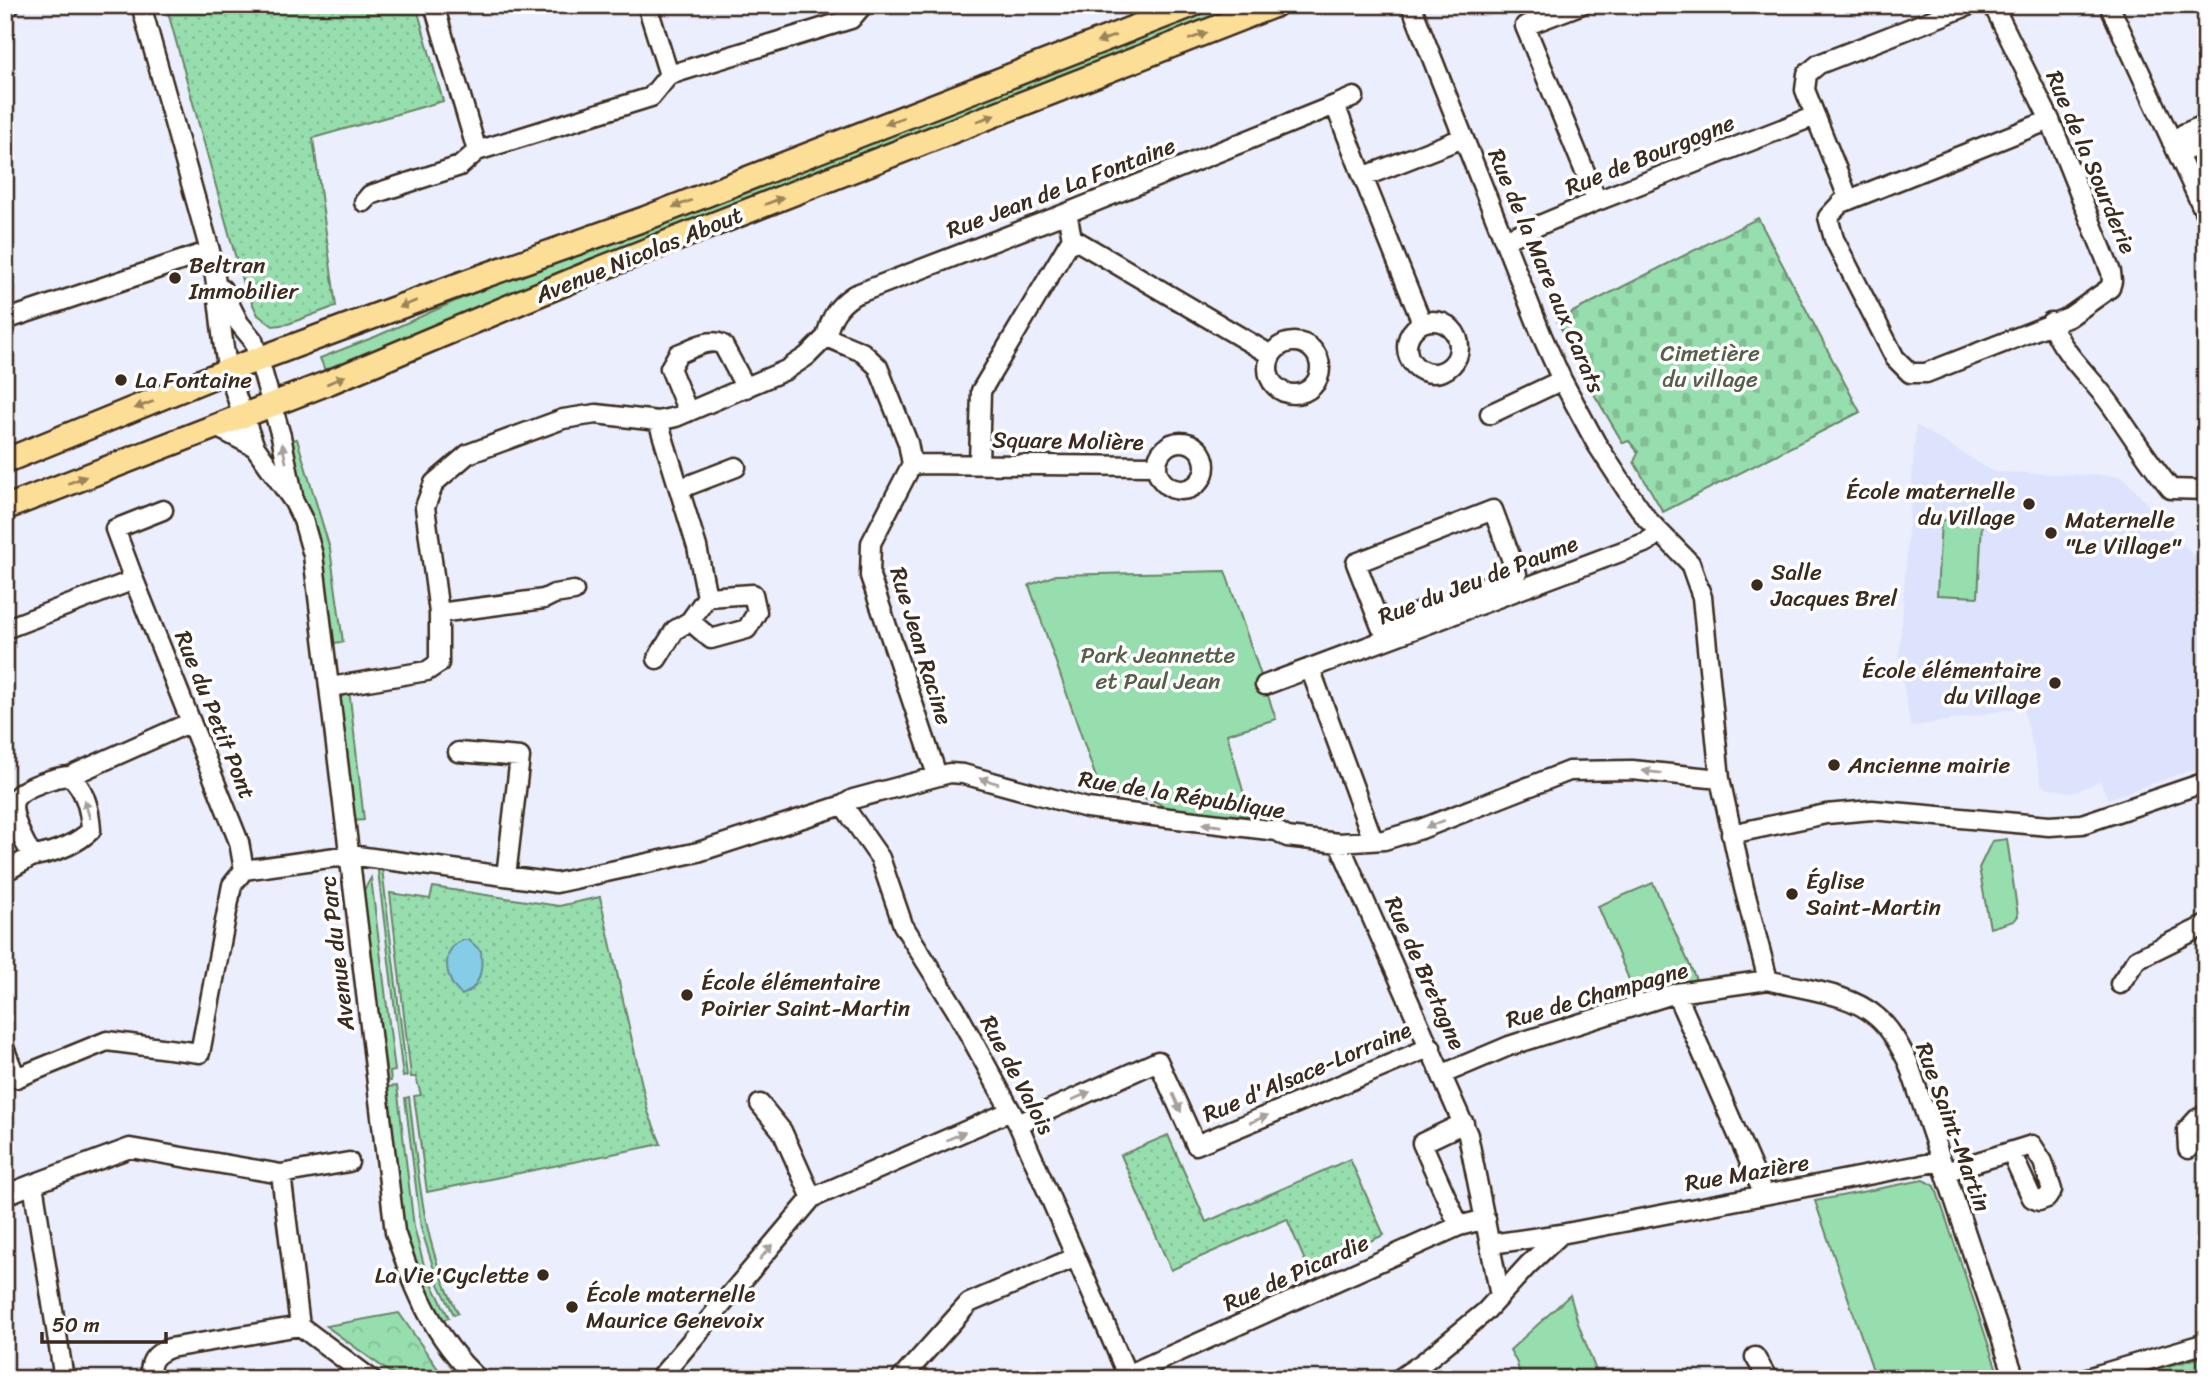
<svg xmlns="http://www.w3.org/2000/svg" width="2211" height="1384" font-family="Sriracha,sans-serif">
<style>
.built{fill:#dde3fc}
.green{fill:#96dead;stroke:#688466;stroke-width:2}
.forest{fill:url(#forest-crowns);stroke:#688466;stroke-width:2}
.cemetery{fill:url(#cemetery-stones);stroke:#688466;stroke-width:2}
.park{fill:url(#park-dots);stroke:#688466;stroke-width:2}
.water{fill:#85cde6;stroke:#678c96;stroke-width:2}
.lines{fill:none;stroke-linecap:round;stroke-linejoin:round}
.minor-casing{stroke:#3b2a1e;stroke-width:23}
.major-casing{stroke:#3b2a1e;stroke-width:28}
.minor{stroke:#fff;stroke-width:18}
.major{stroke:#fcde96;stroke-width:23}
.oneway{fill:#9c845a}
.oneway2{fill:#a79f9a}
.poi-dot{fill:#3b2a1e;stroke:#fff;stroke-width:2.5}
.labels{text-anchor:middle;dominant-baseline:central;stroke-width:7;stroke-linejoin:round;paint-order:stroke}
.street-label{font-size:23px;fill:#3b2a1e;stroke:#fff}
.poi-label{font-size:23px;fill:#3b2a1e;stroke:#fff;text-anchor:start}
.park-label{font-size:23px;fill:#566049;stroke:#fff}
</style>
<defs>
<pattern id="forest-crowns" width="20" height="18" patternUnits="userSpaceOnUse" patternTransform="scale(1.75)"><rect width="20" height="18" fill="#96dead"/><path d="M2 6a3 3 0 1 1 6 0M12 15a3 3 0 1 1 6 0" fill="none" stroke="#82bf94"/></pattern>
<pattern id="cemetery-stones" width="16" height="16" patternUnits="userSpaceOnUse" patternTransform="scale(1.75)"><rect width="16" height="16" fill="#96dead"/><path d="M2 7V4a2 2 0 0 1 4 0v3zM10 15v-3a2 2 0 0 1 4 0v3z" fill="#82bf94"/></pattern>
<pattern id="park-dots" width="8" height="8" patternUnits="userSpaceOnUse" patternTransform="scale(1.75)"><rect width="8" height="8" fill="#96dead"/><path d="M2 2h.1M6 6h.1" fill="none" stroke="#82bf94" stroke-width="1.8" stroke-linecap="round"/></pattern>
</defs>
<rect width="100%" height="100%" fill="#ebeefd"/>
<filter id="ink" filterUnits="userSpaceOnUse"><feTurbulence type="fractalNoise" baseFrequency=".0143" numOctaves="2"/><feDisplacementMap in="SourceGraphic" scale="14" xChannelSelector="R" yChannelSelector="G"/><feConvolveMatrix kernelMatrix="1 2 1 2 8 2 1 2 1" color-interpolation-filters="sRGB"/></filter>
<g filter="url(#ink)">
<!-- built -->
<path class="built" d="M1916,425l78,47 128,4 84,93v196l-98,34 -8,-18 -27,12 -31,-7 -19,-79 -112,20 -12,-67z"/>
<!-- green -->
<path class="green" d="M1218,5h23l-915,368 -6,-15 57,-22 92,-41z
M297,439l33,110 13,93 -11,1 -44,-202z
M1941,520l41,2 -4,75 -41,-2z
M1225,571l51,148 -49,15 23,82 -84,-6c-11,-16 -46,-13 -64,-15l-73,-210 27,-10z
M349,689l15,131 -10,1 -15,-117 4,-11z
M2007,839l11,77 -4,5 -24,7 -11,-60 13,-27z
M382,868l25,208 -4,1 -25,-206z
M371,878l24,193 -5,1 1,9 -6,1 -22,-190z
M1653,883l43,96 -60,17 -38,-90z
M397,1086l17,141 11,42 24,49 -8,2 -11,-16 -25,-63 -20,-154z
M409,1097c10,79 12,144 49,216l-4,2 -16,-33 -17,-54 -16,-130z
M1923,1180l12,6 65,193h-124l-61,-178z
M1570,1295l8,28 21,56h-78l-4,-16 -7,-13z"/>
<!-- forest -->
<path class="forest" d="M399,1313l46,66h-46l-73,-53z
M2206,1356v23h-89z"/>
<!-- cemetery -->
<path class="cemetery" d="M1758,218l102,194 -197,100 -29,-50 4,-10 -9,-11 -6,2 -29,-49 -37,-74z"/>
<!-- park -->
<path class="park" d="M166,5h250l27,96 -130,37 23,168 -48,18 -15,2 -15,-11 -15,-31z
M433,887l126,19 41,-9 48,215 13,32 -234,48 -13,-96 7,-1 -5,-18h-5l-21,-184 40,6z
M1168,1135l38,87 144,-63 34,76 -76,33 -21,-49 -116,51 -50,-115z"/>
<!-- water -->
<path class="water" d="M463,940h6l12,11c2,18 0,37 -19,44 -17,-12 -23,-47 1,-55z"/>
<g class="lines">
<!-- minor casing -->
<g class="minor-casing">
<path id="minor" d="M141,5l69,246c8,32 9,64 14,97 5,33 19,67 31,99
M434,5l43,146 174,-54 18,-22 182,-56 12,-14
M647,5l22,70
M1411,5l131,331 20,44 34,63 30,46 21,30 43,44 12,34 18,182 24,109 24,92c35,10 81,12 109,37 14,12 22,28 31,45l107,317
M1580,5l-55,21 72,175
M1970,5l-151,59 -12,10 -2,16 44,110 -8,3 -13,14 6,22 61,119 15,15h16l143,-56 41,-29 2,-7 -1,-9 -61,-152 -57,-115
M2109,5l97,210
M5,7l5,-2
M1335,105l19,-8
M2172,142l13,-9 21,-9
M2178,154l28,-12
M1363,177l59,146
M1849,200l201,-80
M364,202l6,-7 90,-29 17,-15
M1072,238l199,117
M1504,240l93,-39 218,-85
M222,289l17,34 14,17 6,20 22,76 12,59
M5,320l205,-69
M1407 347a26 26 0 1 1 52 0a26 26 0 1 1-52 0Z
M2051,322c11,32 41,56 60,83 20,28 38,58 60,84l35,1
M826,337c5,-20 11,-31 28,-42l213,-82 268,-108 28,72 100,-39
M1268 368a26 26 0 1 1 52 0a26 26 0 1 1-52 0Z
M688,412l-18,-44 8,-14c13,-5 32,-17 45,-9l23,43
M1490,414l72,-34
M658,421l39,126 10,50 -17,24 21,18 36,-10 10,-17 -4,-18 -46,3
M216,427l39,20 39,55 9,18 10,35 82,677c19,57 38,105 83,147
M1157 466a24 24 0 1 1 48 0a24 24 0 1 1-48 0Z
M912,464l244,2
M979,464l2,-73 91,-153 -5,-25
M679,489l57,-22
M1493,510l24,64 -136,53 -25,-64z
M134,580l-19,-51 48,-19
M439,613l105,-14 10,-5 20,-3
M5,629l129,-49 105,262 5,28
M657,659l18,-29 15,-9
M1310,668l63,172
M1265,685l382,-143 12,-10
M331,687l96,-16 12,-8v-50l-14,-106 9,-24 34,-29 95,-35 33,-5 62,7 18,-4 110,-47 21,-14 19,-19 36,15 16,15 30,76 4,21 -41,79 -1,33 67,199
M458,752l62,5 -14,119
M843,805l37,53 23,67 53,85 62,114 111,255
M1731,834l95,-20 46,-4 177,16 33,-2 124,-42
M1339,843l129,292 32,161
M33,856c-8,-11 -25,-44 -18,-57 7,-12 43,-23 55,-23l121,-54
M5,871c9,-3 23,-14 30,-15 20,-4 42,-12 56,-26 -1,-19 -6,-41 -21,-54
M2120,984l17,-25 69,-34
M1676,993l88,202
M5,1050l11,28 91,-37 93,12 32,-168 12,-15 106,-15 206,28 142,-31 145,-47 10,-6 97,-26 13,1 124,34 190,23 10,6 52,6 45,-3 37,-11 148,-58 63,-1 88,9
M1443,1074l66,-28 167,-53 92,-13
M760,1104l22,27 30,67
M1018,1124l140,-63 38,84 235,-98
M2188,1149l-1,-19 10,-11 9,-5
M1945,1172l87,-27 11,17 9,28 -5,8 -8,3 -7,-3 -21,-46
M281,1174l19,152 71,53
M5,1195l28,-11
M1459,1226l-37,-83 42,-20
M1491,1244l70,-10
M1755,1357l13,22
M1127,1375l332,-149 27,-7
M64,1379l-31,-195 97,-36 151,26 68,-12
M151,1379c-3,-17 3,-25 19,-31l130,-22
M659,1379l153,-181 199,-87
M901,1379l68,-76 107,-46
M1399,1379l25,-17 61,-50 43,-47 33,-31 380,-73
M2084,1379l122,-36"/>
</g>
<!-- major casing -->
<g class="major-casing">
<path id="major" d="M5,461l224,-91 243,-90 172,-61 548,-214
M5,508l320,-124 272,-114 678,-265"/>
</g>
<!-- minor -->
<use href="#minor" class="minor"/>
<!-- major -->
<use href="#major" class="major"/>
</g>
<!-- one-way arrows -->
<defs><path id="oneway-solid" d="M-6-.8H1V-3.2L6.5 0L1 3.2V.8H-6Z" transform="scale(1.75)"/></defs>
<g class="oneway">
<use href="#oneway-solid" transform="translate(1198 36) rotate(-21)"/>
<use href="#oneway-solid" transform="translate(1106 39) rotate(159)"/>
<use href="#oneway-solid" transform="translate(986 118) rotate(-21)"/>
<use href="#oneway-solid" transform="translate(894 121) rotate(159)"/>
<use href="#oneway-solid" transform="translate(774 201) rotate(-21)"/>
<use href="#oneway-solid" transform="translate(682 204) rotate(159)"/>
<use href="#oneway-solid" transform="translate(408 304) rotate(159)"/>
<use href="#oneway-solid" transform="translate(336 380) rotate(-23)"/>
<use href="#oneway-solid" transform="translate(144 405) rotate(159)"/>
<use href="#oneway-solid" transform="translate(77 480) rotate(-21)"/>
</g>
<g class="oneway2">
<use href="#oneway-solid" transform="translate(284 453) rotate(-102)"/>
<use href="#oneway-solid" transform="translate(1652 772) rotate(-173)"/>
<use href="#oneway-solid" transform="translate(989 781) rotate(-164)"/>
<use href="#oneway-solid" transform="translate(87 809) rotate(-107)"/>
<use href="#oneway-solid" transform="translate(1435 824) rotate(159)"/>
<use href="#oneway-solid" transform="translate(1212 825) rotate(-172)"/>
<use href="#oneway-solid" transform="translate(1081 1096) rotate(-24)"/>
<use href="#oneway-solid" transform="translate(1177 1103) rotate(66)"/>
<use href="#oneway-solid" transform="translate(1259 1119) rotate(-23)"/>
<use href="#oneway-solid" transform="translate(956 1136) rotate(-23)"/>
<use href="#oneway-solid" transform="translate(766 1252) rotate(-50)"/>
</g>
</g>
<!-- markers -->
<g class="poi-dot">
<circle cx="175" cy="278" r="7"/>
<circle cx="121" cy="380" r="7"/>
<circle cx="2029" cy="504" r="7"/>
<circle cx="2051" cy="533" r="7"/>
<circle cx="1757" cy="585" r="7"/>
<circle cx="2055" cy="683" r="7"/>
<circle cx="1834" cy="765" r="7"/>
<circle cx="1792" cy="894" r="7"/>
<circle cx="687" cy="995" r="7"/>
<circle cx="543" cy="1275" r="7"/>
<circle cx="572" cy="1307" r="7"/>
</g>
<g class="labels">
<!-- street labels -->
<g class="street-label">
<text transform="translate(1650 155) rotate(-22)">Rue de Bourgogne</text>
<text transform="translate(2091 162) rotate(67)">Rue de la Sourderie</text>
<text transform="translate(1061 188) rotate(-21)">Rue Jean de La Fontaine</text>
<text transform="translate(639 255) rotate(-22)">Avenue Nicolas About</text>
<text transform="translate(1546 271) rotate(67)">Rue de la Mare aux Carats</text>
<text transform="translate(1068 441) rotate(1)">Square Molière</text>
<text transform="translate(1478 580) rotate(-21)">Rue du Jeu de Paume</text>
<text transform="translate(921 646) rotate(73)">Rue Jean Racine</text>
<text transform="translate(215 715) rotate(68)">Rue du Petit Pont</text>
<text transform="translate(1182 795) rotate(9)">Rue de la République</text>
<text transform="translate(337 953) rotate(-97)">Avenue du Parc</text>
<text transform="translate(1425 973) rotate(66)">Rue de Bretagne</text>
<text transform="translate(1597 995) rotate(-16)">Rue de Champagne</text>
<text transform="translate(1307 1072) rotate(-23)">Rue d'Alsace-Lorraine</text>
<text transform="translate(1017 1075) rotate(62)">Rue de Valois</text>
<text transform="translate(1953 1127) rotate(70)">Rue Saint-Martin</text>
<text transform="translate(1747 1173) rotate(-10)">Rue Mazière</text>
<text transform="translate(1296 1273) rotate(-24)">Rue de Picardie</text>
</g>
<!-- poi labels -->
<g class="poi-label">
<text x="189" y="265">Beltran<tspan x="189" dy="26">Immobilier</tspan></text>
<text x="135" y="380">La Fontaine</text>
<text x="2015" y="491" text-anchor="end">École maternelle<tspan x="2015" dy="26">du Village</tspan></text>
<text x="2065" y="520">Maternelle<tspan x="2065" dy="26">"Le Village"</tspan></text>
<text x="1771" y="572">Salle<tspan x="1771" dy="26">Jacques Brel</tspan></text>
<text x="2041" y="670" text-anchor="end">École élémentaire<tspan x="2041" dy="26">du Village</tspan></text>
<text x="1848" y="765">Ancienne mairie</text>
<text x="1806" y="881">Église<tspan x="1806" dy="26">Saint-Martin</tspan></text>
<text x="701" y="982">École élémentaire<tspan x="701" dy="26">Poirier Saint-Martin</tspan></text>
<text x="529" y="1275" text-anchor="end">La Vie'Cyclette</text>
<text x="586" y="1294">École maternelle<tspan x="586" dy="26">Maurice Genevoix</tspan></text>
</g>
<!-- park labels -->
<g class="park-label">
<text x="1710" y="353">Cimetière<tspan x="1710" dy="26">du village</tspan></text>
<text x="1158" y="655">Park Jeannette<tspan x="1158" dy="26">et Paul Jean</tspan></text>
</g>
</g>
<!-- margin -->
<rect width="2211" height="1384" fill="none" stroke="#fff" stroke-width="28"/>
<rect x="14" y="14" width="2183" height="1356" fill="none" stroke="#3b2a1e" stroke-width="2.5" filter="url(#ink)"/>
<!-- scale -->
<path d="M42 1332v10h124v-10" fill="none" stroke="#3b2a1e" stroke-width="3.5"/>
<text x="52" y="1332" font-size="21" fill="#3b2a1e" stroke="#ffffff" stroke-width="5" paint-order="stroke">50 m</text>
</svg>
